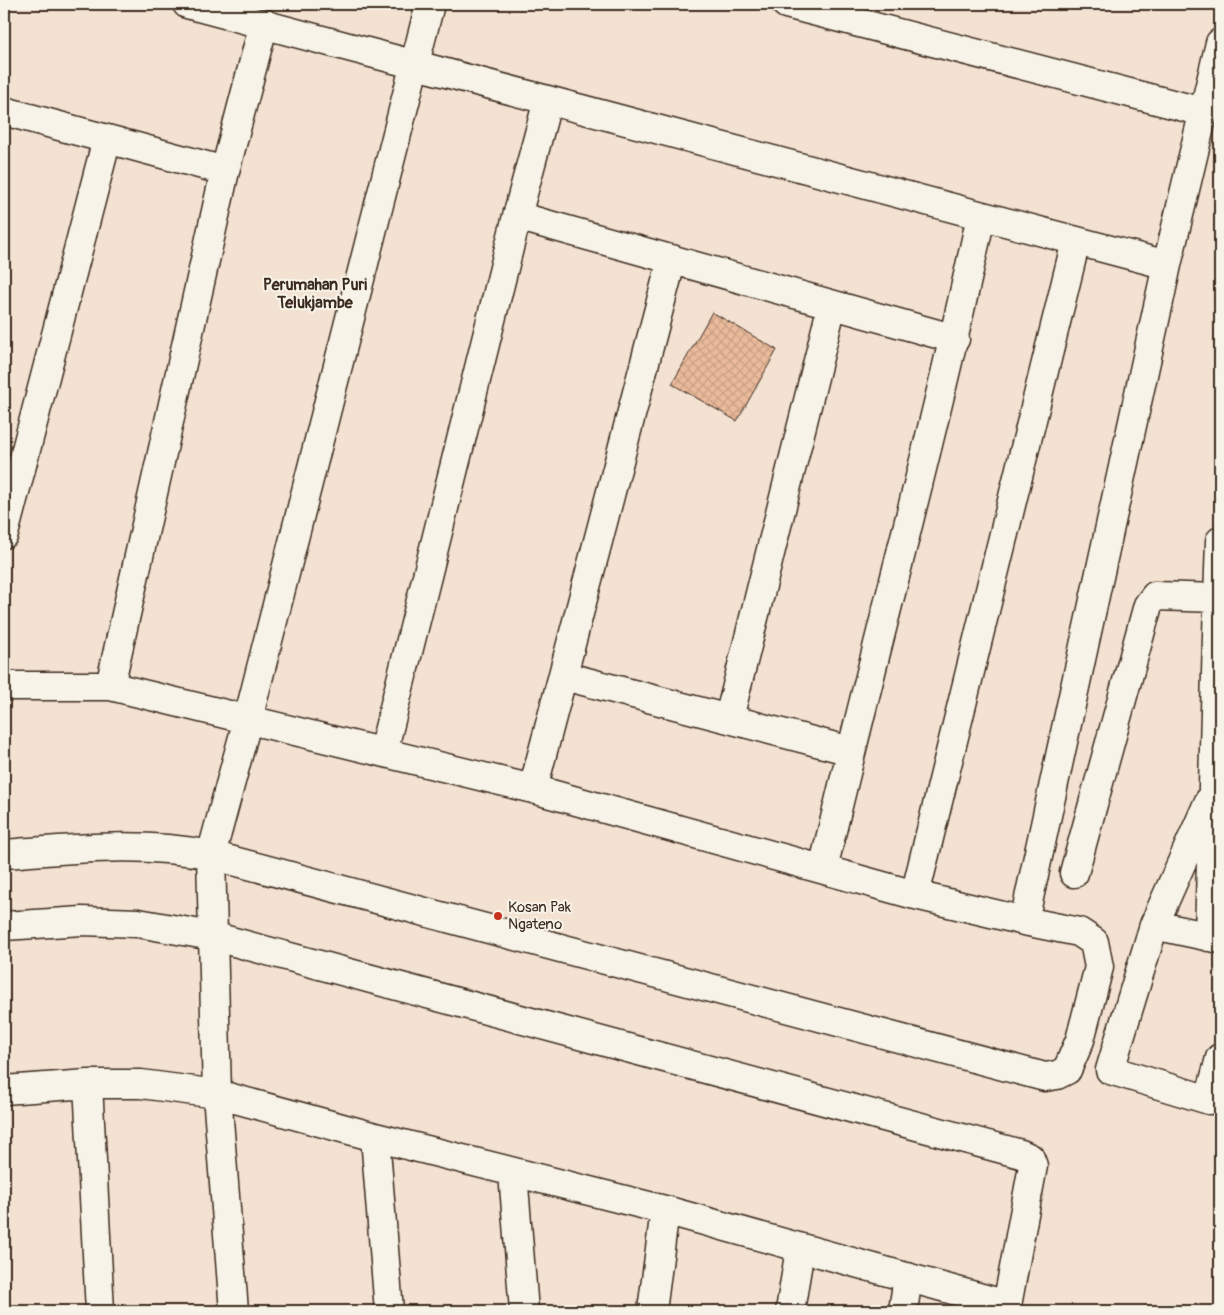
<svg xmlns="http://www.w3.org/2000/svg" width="1224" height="1315" font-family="Pangolin,sans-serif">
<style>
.building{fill:url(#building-cross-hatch);stroke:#3b2a1e}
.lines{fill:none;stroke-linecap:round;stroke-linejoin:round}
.minor-casing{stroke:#3b2a1e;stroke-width:31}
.minor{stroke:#f7f3e8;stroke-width:28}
.poi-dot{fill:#c8321e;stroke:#f7f3e8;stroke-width:2}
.labels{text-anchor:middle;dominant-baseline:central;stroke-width:4;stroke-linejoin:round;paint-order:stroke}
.poi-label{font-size:15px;fill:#3b2a1e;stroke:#f7f3e8;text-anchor:start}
.neighbourhood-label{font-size:16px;font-weight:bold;fill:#3b2a1e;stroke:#f7f3e8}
</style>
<defs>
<pattern id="building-cross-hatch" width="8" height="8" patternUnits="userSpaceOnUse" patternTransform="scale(1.25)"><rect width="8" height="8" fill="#eaba9b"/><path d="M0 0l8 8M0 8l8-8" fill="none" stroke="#caa085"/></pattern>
</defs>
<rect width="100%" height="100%" fill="#f3e2d1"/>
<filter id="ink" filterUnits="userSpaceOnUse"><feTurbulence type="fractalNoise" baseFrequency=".02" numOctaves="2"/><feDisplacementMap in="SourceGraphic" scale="10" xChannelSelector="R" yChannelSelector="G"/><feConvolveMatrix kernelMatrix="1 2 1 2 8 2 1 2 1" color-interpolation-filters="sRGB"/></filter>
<g filter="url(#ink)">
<!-- building -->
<path class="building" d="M712,312l65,38 -40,71 -65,-37z"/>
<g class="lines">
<!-- minor casing -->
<g class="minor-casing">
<path id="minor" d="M187,4l980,261
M786,4l417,108
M4,111l221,60
M517,216l438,123
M4,534l103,-395
M1220,541l-2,57h2
M564,676l287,75
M4,686h106l423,103 382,106 109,26 55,11 15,10 5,25 -19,73 -13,30 -10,5 -12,2 -834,-222c-69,-14 -137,-6 -207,-1
M110,686l115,-515 39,-148
M729,718l103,-413
M383,752l134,-536 31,-116
M533,789l139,-530
M823,869c51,-218 111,-434 158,-653
M1074,873l74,-268 7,-9 63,2 -9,339
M915,895l161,-654
M1024,921l143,-656 53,-222
M1154,925l55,-124
M4,926l78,-5 56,2 74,13 809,218 9,4 3,8 -27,145
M1220,939l-66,-14 -44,145 99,30 11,-42
M88,1084l12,227
M4,1090l84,-6h53l76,10 158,43 290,73 342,95
M375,1137l14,174
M513,1173l11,138
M234,1311l-17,-217 -6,-239 37,-136 182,-715
M652,1311l13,-101
M790,1311l10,-62
M903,1311l5,-34"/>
</g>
<!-- minor -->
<use href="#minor" class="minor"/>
</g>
</g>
<!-- markers -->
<circle class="poi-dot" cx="498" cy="916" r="5"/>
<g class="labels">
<!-- poi labels -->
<g class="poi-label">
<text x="508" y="907">Kosan Pak<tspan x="508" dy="17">Ngateno</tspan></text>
</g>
<!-- neighbourhood labels -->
<g class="neighbourhood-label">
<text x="315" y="285">Perumahan Puri<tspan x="315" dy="18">Telukjambe</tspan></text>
</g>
</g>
<!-- margin -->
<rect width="1224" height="1315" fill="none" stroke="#f7f3e8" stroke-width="20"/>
<rect x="10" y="10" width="1204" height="1295" fill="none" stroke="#3b2a1e" stroke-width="2" filter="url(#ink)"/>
</svg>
